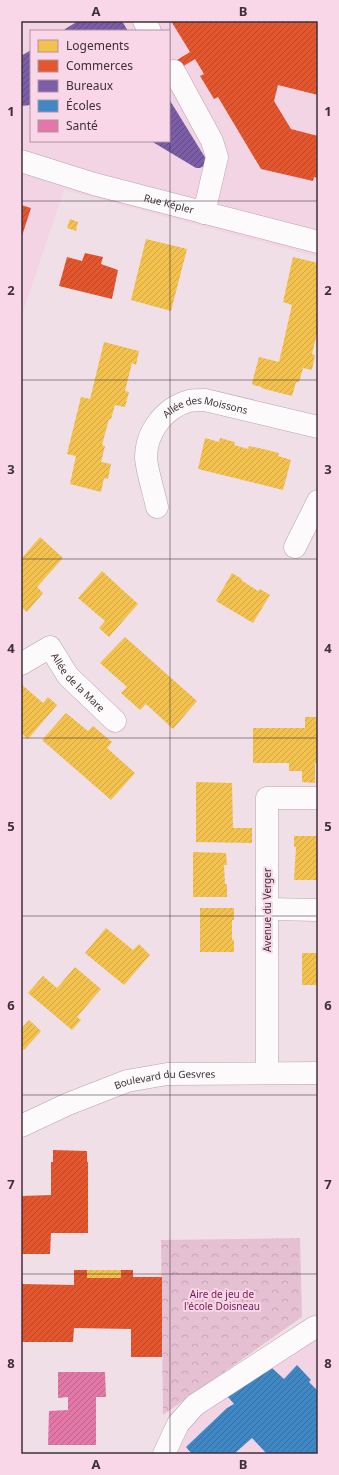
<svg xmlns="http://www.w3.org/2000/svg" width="339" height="1475" font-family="'Noto Sans',sans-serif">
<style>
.built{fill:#f3d4e4;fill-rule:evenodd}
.forest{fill:url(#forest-crowns)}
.homes{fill:url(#homes-hatch)}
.shops{fill:url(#shops-hatch)}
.offices{fill:url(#offices-hatch)}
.schools{fill:url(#schools-hatch)}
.health{fill:url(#health-hatch)}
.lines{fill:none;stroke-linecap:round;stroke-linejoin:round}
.minor-casing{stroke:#b3a5ac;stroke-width:23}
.minor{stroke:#fdfafc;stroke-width:22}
.grid{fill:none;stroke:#3d3037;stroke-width:1;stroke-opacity:0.55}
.labels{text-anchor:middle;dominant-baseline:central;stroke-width:4;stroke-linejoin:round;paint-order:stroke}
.street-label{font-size:10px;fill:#3d3037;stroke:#f9d7e8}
.park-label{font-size:10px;fill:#701b52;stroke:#f9d7e8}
.neatline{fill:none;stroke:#3d3037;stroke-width:1.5}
.grid-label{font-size:13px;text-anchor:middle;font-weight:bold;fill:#3d3037}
</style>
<defs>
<pattern id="forest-crowns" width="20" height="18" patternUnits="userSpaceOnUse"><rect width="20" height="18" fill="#e5c0d3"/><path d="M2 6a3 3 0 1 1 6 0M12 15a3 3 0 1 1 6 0" fill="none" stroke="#c5a5b6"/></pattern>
<pattern id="homes-hatch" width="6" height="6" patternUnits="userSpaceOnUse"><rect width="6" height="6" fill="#f2c14e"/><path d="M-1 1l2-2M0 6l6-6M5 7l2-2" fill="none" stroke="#d0a645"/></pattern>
<pattern id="shops-hatch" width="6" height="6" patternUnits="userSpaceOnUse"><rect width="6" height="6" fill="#e4572e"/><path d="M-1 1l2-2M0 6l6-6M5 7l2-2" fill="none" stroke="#ba4828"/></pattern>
<pattern id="offices-hatch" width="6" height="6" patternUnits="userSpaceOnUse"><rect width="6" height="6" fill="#7b5ea7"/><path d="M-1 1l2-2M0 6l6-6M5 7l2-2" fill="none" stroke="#614a81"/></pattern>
<pattern id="schools-hatch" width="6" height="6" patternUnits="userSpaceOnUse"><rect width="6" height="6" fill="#3f88c5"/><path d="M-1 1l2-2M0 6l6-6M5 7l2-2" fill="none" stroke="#3670a1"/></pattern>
<pattern id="health-hatch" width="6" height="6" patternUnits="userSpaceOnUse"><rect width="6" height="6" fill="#e377a8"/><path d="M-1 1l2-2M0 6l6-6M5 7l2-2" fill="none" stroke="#b9628a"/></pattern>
</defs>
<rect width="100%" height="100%" fill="#f1dfe8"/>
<!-- built -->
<path class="built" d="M21,21h297v236l-254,-67 -43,128zM31,31h138v110h-138z
M318,1333v121h-150l9,-23 130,-89z"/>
<!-- forest -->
<path class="forest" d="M300,1238l2,79 -139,98 -2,-175z"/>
<!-- homes -->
<path class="homes" d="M70,219l8,3 -2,9 -9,-3z
M146,239l41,10 -16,62 -40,-11z
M293,257l25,6v26l-1,6h1v8l-2,8 2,1v17l-6,25 3,1 -3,15 -9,-2 -4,14h-3l-4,14 -31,-8 1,-1 -9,-2 -1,-2 7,-26 20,5 13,-57 -9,-3z
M104,342l35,9 -3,14 -4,-2 -7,28 4,1 -4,15 -10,-2 -4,14h-2l-7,26 3,1 -4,16 10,2 -3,15 -4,-1 -3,14 -31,-8 6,-28 -9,-2 14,-57 9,2z
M205,438l14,4 1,-4 15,4 -1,3 14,4 1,-3 14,3 16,4 -1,3 13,4 -8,30 -85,-21z
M40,537l23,21 -26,29 6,6 -16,19 -6,-5v-48z
M102,571l36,33 -29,33 -10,-9 6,-7 -27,-23z
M232,573l10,6 -1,1 17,11 2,-2 10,6 -17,28 -37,-22z
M125,637l72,64 -24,28 -27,-25 -6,6 -19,-17 6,-6 -27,-24z
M21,684l22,19 5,-6 9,8 -29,34 -7,-6z
M66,713l22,18 5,-5 19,16 -5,6 28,25 -24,27 -69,-60z
M305,717h13v46h-3v20l-13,-1v-11h-13v-8h-36v-35h52z
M196,782l36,1 1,45h19v15l-56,-1z
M294,836h24v44h-24l2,-33h-2z
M193,852l33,1 1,12h-3l1,19h2v13h-34z
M200,908h34v12h-2v20h2v12h-34z
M106,928l27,22 6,-6 11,11 -26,30 -39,-32z
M302,953h16v32h-16z
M75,967l26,22 -24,28 4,3 -9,10 -44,-37 15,-17 14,12z
M29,1020l12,11 -16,18 -4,2v-22z
M87,1270h34v8h-34z"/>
<!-- shops -->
<path class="shops" d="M171,21h147v74l-40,-10 -4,16 17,28 27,7v42l-4,-1 -1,4 -52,-12 -43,-72 -4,2 -14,-23 4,-2 -9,-15 -26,16v-10l21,-13z
M21,205l10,3 -10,31z
M85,253l18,4 -2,7 17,6 -6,29 -53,-13 8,-29 15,4z
M53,1150l34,1v11h1v71h-37l-1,21h-29v-58l30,-1v-33h2z
M74,1270h13v8h34v-8h12v7h29v80h-31v-28l-57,-1 -1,14h-52v-58l53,1z"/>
<!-- offices -->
<path class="offices" d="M78,21h44l6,10h-66z
M31,50v55l-10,1v-50z
M169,99l37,60 -2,7 -4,2h-4l-45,-27h18z"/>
<!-- schools -->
<path class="schools" d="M297,1365l14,15 -2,2 9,9v63h-51l-15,-16 -18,16h-42l-6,-7 41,-39 7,-4 -6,-7 43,-30 13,12z"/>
<!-- health -->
<path class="health" d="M58,1372h47l1,25h-10v48h-48l1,-34 19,-1v-13l-10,1z"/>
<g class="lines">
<!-- minor casing -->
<g class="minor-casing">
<g id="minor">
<path d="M144,21l6,10"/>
<path d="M174,71l38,70 5,16 -13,56"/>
<path id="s1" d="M21,161l73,23 224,58"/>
<path id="s2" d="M157,507c-3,-14 -10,-36 -11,-49 0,-26 18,-50 43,-57 5,-1 11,-1 16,-1l113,27"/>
<path d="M295,547l23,-46"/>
<path id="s3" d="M21,664l29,-17 18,29 47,45"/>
<path d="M267,909l51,1"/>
<path d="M267,1073v-275h51"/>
<path id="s4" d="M21,1126l47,-22 59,-23 40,-7 151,-1"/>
<path d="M164,1454l14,-30 17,-19 120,-78"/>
</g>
</g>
<!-- minor -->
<use href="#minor" class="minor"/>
</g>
<!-- grid -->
<path class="grid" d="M170,21v1433M21,201h297M21,380h297M21,559h297M21,738h297M21,916h297M21,1095h297M21,1274h297"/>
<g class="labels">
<!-- street labels -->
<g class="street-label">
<text stroke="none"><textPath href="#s1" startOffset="154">Rue Képler</textPath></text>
<text stroke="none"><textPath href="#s2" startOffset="142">Allée des Moissons</textPath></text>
<text stroke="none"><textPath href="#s3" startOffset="79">Allée de la Mare</textPath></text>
<text transform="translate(267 910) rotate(-90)">Avenue du Verger</text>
<text stroke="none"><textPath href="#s4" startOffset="153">Boulevard du Gesvres</textPath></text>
</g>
<!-- park labels -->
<g class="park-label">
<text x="222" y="1294">Aire de jeu de<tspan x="222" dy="12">l'école Doisneau</tspan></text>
</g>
</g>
<!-- border -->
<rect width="339" height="1475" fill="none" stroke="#f9d7e8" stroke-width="44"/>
<!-- legend -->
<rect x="30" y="30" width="140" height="112" fill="#f9d7e8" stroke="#ae94a1"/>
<rect x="38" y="40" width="20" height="12" fill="#f2c14e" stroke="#ae94a1"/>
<text x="66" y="50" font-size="12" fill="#3d3037">Logements</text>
<rect x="38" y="60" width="20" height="12" fill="#e4572e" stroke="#ae94a1"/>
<text x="66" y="70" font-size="12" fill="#3d3037">Commerces</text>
<rect x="38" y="80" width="20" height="12" fill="#7b5ea7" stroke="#ae94a1"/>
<text x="66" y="90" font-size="12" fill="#3d3037">Bureaux</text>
<rect x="38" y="100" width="20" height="12" fill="#3f88c5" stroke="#ae94a1"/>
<text x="66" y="110" font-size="12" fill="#3d3037">Écoles</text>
<rect x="38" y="120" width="20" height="12" fill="#e377a8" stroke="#ae94a1"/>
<text x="66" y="130" font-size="12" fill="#3d3037">Santé</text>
<rect x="22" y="22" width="295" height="1431" class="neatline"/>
<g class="grid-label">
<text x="96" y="16">A</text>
<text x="243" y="16">B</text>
<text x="11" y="116">1</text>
<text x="328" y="116">1</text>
<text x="11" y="295">2</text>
<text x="328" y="295">2</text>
<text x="11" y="474">3</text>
<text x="328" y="474">3</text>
<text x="11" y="653">4</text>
<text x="328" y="653">4</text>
<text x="11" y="831">5</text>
<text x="328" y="831">5</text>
<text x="11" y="1010">6</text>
<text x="328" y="1010">6</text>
<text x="11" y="1189">7</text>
<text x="328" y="1189">7</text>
<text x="11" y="1368">8</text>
<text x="328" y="1368">8</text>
<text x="96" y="1469">A</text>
<text x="243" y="1469">B</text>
</g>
</svg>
